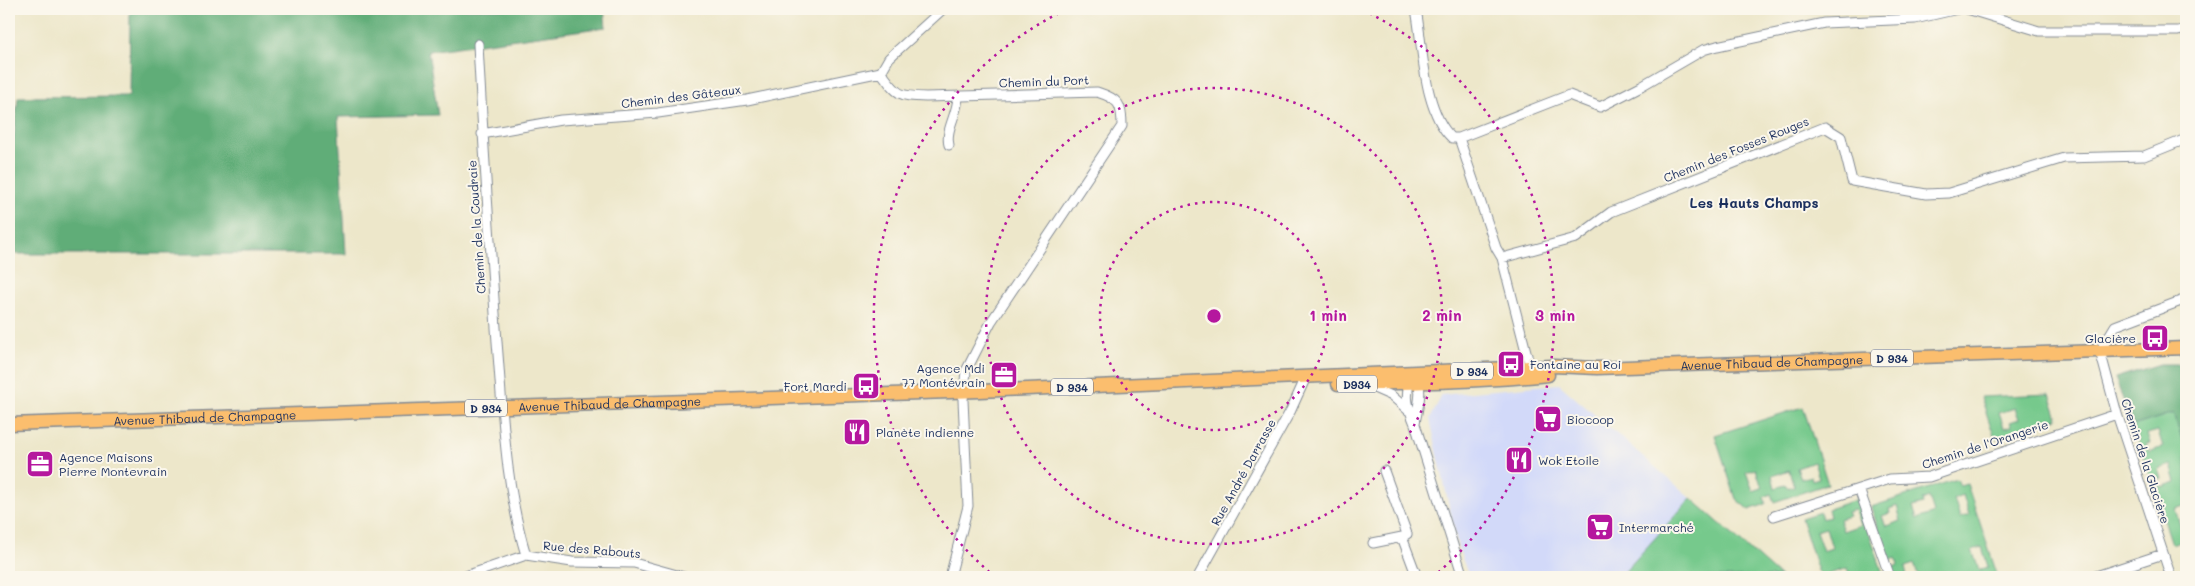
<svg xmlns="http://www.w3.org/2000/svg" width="2195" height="586" font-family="Mali,sans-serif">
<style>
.built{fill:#d2d9f9}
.green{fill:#76c98c;stroke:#487c75;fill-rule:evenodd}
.forest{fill:#60ad78;stroke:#3e6e6b}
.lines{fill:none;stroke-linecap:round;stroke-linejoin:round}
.street-casing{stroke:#848b94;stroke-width:11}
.primary-casing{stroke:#848b94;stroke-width:15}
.street{stroke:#fff;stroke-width:9}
.primary{stroke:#fbbe6e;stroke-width:12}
.ring{fill:none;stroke:#b5179e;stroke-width:2.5;stroke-dasharray:2.5 5}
.labels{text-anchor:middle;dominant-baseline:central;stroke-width:4;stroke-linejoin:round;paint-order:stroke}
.shield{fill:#fbf7ec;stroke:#5e6b89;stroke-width:1}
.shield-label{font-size:11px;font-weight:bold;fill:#1b2f5e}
.street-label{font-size:12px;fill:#1b2f5e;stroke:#fbf7ec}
.poi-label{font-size:12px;fill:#1b2f5e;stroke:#fbf7ec;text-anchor:start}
.neighbourhood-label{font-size:14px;font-weight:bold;fill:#1b2f5e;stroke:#fbf7ec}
.centre{fill:#b5179e;stroke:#fbf7ec;stroke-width:2.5}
.ring-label{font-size:15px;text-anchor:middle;font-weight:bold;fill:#b5179e;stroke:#fbf7ec;stroke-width:4;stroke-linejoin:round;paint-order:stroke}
</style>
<rect width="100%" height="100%" fill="#fbf7ec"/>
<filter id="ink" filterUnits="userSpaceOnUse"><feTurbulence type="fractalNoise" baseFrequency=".02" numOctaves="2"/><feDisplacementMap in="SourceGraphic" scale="10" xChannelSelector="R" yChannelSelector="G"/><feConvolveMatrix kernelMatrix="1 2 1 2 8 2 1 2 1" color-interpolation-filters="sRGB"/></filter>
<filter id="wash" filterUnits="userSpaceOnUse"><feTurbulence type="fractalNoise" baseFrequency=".0096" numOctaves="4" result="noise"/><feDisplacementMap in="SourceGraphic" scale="20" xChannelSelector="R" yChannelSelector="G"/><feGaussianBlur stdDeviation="1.12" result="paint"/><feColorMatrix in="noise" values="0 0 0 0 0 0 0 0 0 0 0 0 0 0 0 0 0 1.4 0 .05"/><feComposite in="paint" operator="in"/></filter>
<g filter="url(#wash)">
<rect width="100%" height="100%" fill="#ede7ca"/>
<!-- built -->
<path class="built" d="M1559,384l132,114 -71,79h-151l-11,-30 -28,-128 12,-24z"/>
<!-- green -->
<path class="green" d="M2050,394l8,24 -63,21 -14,-42zM2015,408l4,11 -9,3 2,4 -8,2 -5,-15z
M1803,407l25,77 -54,18 -3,-8 -7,3 2,7 -17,6 -13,-11 -21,-64zM1814,462l5,16 -7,2 -1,-4 -10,3 -4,-11zM1756,469l6,19 -9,3 -7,-19zM1789,470l5,16 -7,2 -2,-3 -10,3 -3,-12z
M2173,413l13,39v60l-2,-6 -9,3 6,19 5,-1v12l-14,5 -39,-118zM2158,431l5,16 -14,5 -3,-8 4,-1 -3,-9zM2171,465l5,17 -15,5 -3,-7 4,-1 -3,-10z
M1957,479l3,7 7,-2 30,90 -8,3h-34l-2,-5 -16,5h-18l-5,-13 -9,3 2,10h-13l-3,-9 7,-3 -2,-7 -7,2 -18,-53zM1963,495l6,20 -9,3 -6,-20zM1929,497l5,16 -17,6 -4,-12 10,-3 -1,-4zM1897,506l4,15 -15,5 -4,-10 8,-3 -1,-4zM1982,547l6,20 -9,3 -7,-20z
M1691,498l89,79h-160z
M1858,499l26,78h-6l-2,-3 -11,3h-15l-3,-9 -24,8 -5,-5 -17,-53 19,-6 2,7 8,-2 -2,-8zM1855,510l5,15 -17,6 -4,-12 10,-3 -2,-4zM1826,528l6,20 -9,3 -7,-20z"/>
<!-- forest -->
<path class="forest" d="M122,9h482l2,18 -178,24 10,64 -100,2 8,137h-337v-92h2l7,-65 111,-1 1,-84z
M2160,364h26v88l-13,-39 -40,13 -18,-48z"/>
</g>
<g filter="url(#ink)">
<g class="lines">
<!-- street casing -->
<g class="street-casing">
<path id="street" d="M943,9l-54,49 -8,14c17,23 16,24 45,25l171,-5c22,7 25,12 25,34l-131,196 -25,49 -3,29 5,106 -18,71
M1416,9c7,37 7,102 36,129h7l37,110 6,10 29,113
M1967,9l72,22h139l8,-2
M478,44c5,99 12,198 19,298 6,71 8,144 29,213
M482,134l79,-14 97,-7 89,-13 134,-28
M1459,138l110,-43 31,12 41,-21 62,-36 14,-4 107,-23 91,-4 43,-10
M949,145c-4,-16 9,-31 9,-49
M1502,258l74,-20 35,-26 214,-85 16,10 11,44 74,13 23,-1 115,-35 80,-2 42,-17
M1411,378c-7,18 -3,29 4,46l48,153
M1367,385l25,11 17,15
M1415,423c2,-13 9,-33 1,-45
M1384,471l23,63 -5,3 15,40
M1859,489l31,88
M1774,516l116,-37 39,-2 188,-63
M1373,543l29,-6
M463,577l63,-22 46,7 62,1 50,14
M1198,577l93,-167 15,-33
M2093,577l70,-23
M2171,577l-54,-163 -17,-63 15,-25 71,-27"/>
</g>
<!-- primary casing -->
<g class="primary-casing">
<g id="primary">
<path d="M1338,384c70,-1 140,-2 210,-9"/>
<path id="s1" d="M9,424l971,-33 573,-25 44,2 589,-20"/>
</g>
</g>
<!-- street -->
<use href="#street" class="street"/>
<!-- primary -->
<use href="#primary" class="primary"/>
</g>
</g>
<!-- distance rings -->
<g class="ring">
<circle cx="1214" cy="316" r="114"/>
<circle cx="1214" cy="316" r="228"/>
<path d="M995 577A341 341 0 0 1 1065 10M1363 10A341 341 0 0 1 1433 577"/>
</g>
<!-- icons -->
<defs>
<g id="bus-square" transform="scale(1.4375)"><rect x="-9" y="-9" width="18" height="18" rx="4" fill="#b5179e" stroke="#fbf7ec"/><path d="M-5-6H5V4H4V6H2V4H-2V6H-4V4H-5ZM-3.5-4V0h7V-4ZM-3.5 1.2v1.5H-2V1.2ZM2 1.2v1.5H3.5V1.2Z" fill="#fff"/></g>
<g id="office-square" transform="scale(1.4375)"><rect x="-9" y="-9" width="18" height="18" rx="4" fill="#b5179e" stroke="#fbf7ec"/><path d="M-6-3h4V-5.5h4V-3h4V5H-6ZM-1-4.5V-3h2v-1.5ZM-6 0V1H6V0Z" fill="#fff"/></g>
<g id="supermarket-square" transform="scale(1.4375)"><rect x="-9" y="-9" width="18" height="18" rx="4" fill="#b5179e" stroke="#fbf7ec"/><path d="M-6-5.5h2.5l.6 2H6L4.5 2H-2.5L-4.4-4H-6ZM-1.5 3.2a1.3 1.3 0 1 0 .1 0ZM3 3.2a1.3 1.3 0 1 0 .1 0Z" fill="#fff"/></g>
<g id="restaurant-square" transform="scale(1.4375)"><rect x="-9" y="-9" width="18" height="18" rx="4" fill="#b5179e" stroke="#fbf7ec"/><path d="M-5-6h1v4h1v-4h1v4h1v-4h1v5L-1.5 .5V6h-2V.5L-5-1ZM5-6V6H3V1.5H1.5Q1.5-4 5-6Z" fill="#fff"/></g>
</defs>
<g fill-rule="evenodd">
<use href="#bus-square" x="2155" y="338"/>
<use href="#bus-square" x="1511" y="364"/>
<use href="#office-square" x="1004" y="375"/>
<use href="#bus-square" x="866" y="386"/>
<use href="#supermarket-square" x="1548" y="419"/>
<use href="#restaurant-square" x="857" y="432"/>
<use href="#restaurant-square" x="1519" y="460"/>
<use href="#office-square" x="40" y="464"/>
<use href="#supermarket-square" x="1600" y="527"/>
</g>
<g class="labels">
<!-- shield labels -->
<g class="shield">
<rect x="1871" y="349.5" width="42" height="17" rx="4"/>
<rect x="1451" y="362.5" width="42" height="17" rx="4"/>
<rect x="1337" y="375.5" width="40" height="17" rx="4"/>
<rect x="1051" y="378.5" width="42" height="17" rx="4"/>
<rect x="465" y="399.5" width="42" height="17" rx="4"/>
</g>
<g class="shield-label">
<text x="1892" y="358">D 934</text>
<text x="1472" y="371">D 934</text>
<text x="1357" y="384">D934</text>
<text x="1072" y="387">D 934</text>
<text x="486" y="408">D 934</text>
</g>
<!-- street labels -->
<g class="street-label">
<text transform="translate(1044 81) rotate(-2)">Chemin du Port</text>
<text transform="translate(681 96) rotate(-7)">Chemin des Gâteaux</text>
<text transform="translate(1736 149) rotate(-22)">Chemin des Fosses Rouges</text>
<text transform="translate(476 227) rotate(-94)">Chemin de la Coudraie</text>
<text stroke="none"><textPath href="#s1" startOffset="1764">Avenue Thibaud de Champagne</textPath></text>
<text stroke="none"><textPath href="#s1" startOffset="601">Avenue Thibaud de Champagne</textPath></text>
<text stroke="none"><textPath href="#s1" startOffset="196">Avenue Thibaud de Champagne</textPath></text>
<text transform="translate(1985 444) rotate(-18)">Chemin de l'Orangerie</text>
<text transform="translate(2146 461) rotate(72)">Chemin de la Glacière</text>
<text transform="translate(1243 472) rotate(-61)">Rue André Darrasse</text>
<text transform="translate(592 549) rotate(5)">Rue des Rabouts</text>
</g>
<!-- poi labels -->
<g class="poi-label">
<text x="2136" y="338" text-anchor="end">Glacière</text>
<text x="1530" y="364">Fontaine au Roi</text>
<text x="985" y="368" text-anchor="end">Agence Mdi<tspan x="985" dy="14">77 Montévrain</tspan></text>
<text x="847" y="386" text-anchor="end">Fort Mardi</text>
<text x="1567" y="419">Biocoop</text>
<text x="876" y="432">Planète indienne</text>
<text x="59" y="457">Agence Maisons<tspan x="59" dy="14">Pierre Montevrain</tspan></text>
<text x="1538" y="460">Wok Etoile</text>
<text x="1619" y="527">Intermarché</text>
</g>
<!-- neighbourhood labels -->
<g class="neighbourhood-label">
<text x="1754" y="202">Les Hauts Champs</text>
</g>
</g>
<circle cx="1214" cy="316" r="8" class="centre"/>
<g class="ring-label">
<text x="1328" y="321">1 min</text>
<text x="1442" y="321">2 min</text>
<text x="1555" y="321">3 min</text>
</g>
<!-- margin -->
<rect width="2195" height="586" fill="none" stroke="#fbf7ec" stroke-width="30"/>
</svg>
